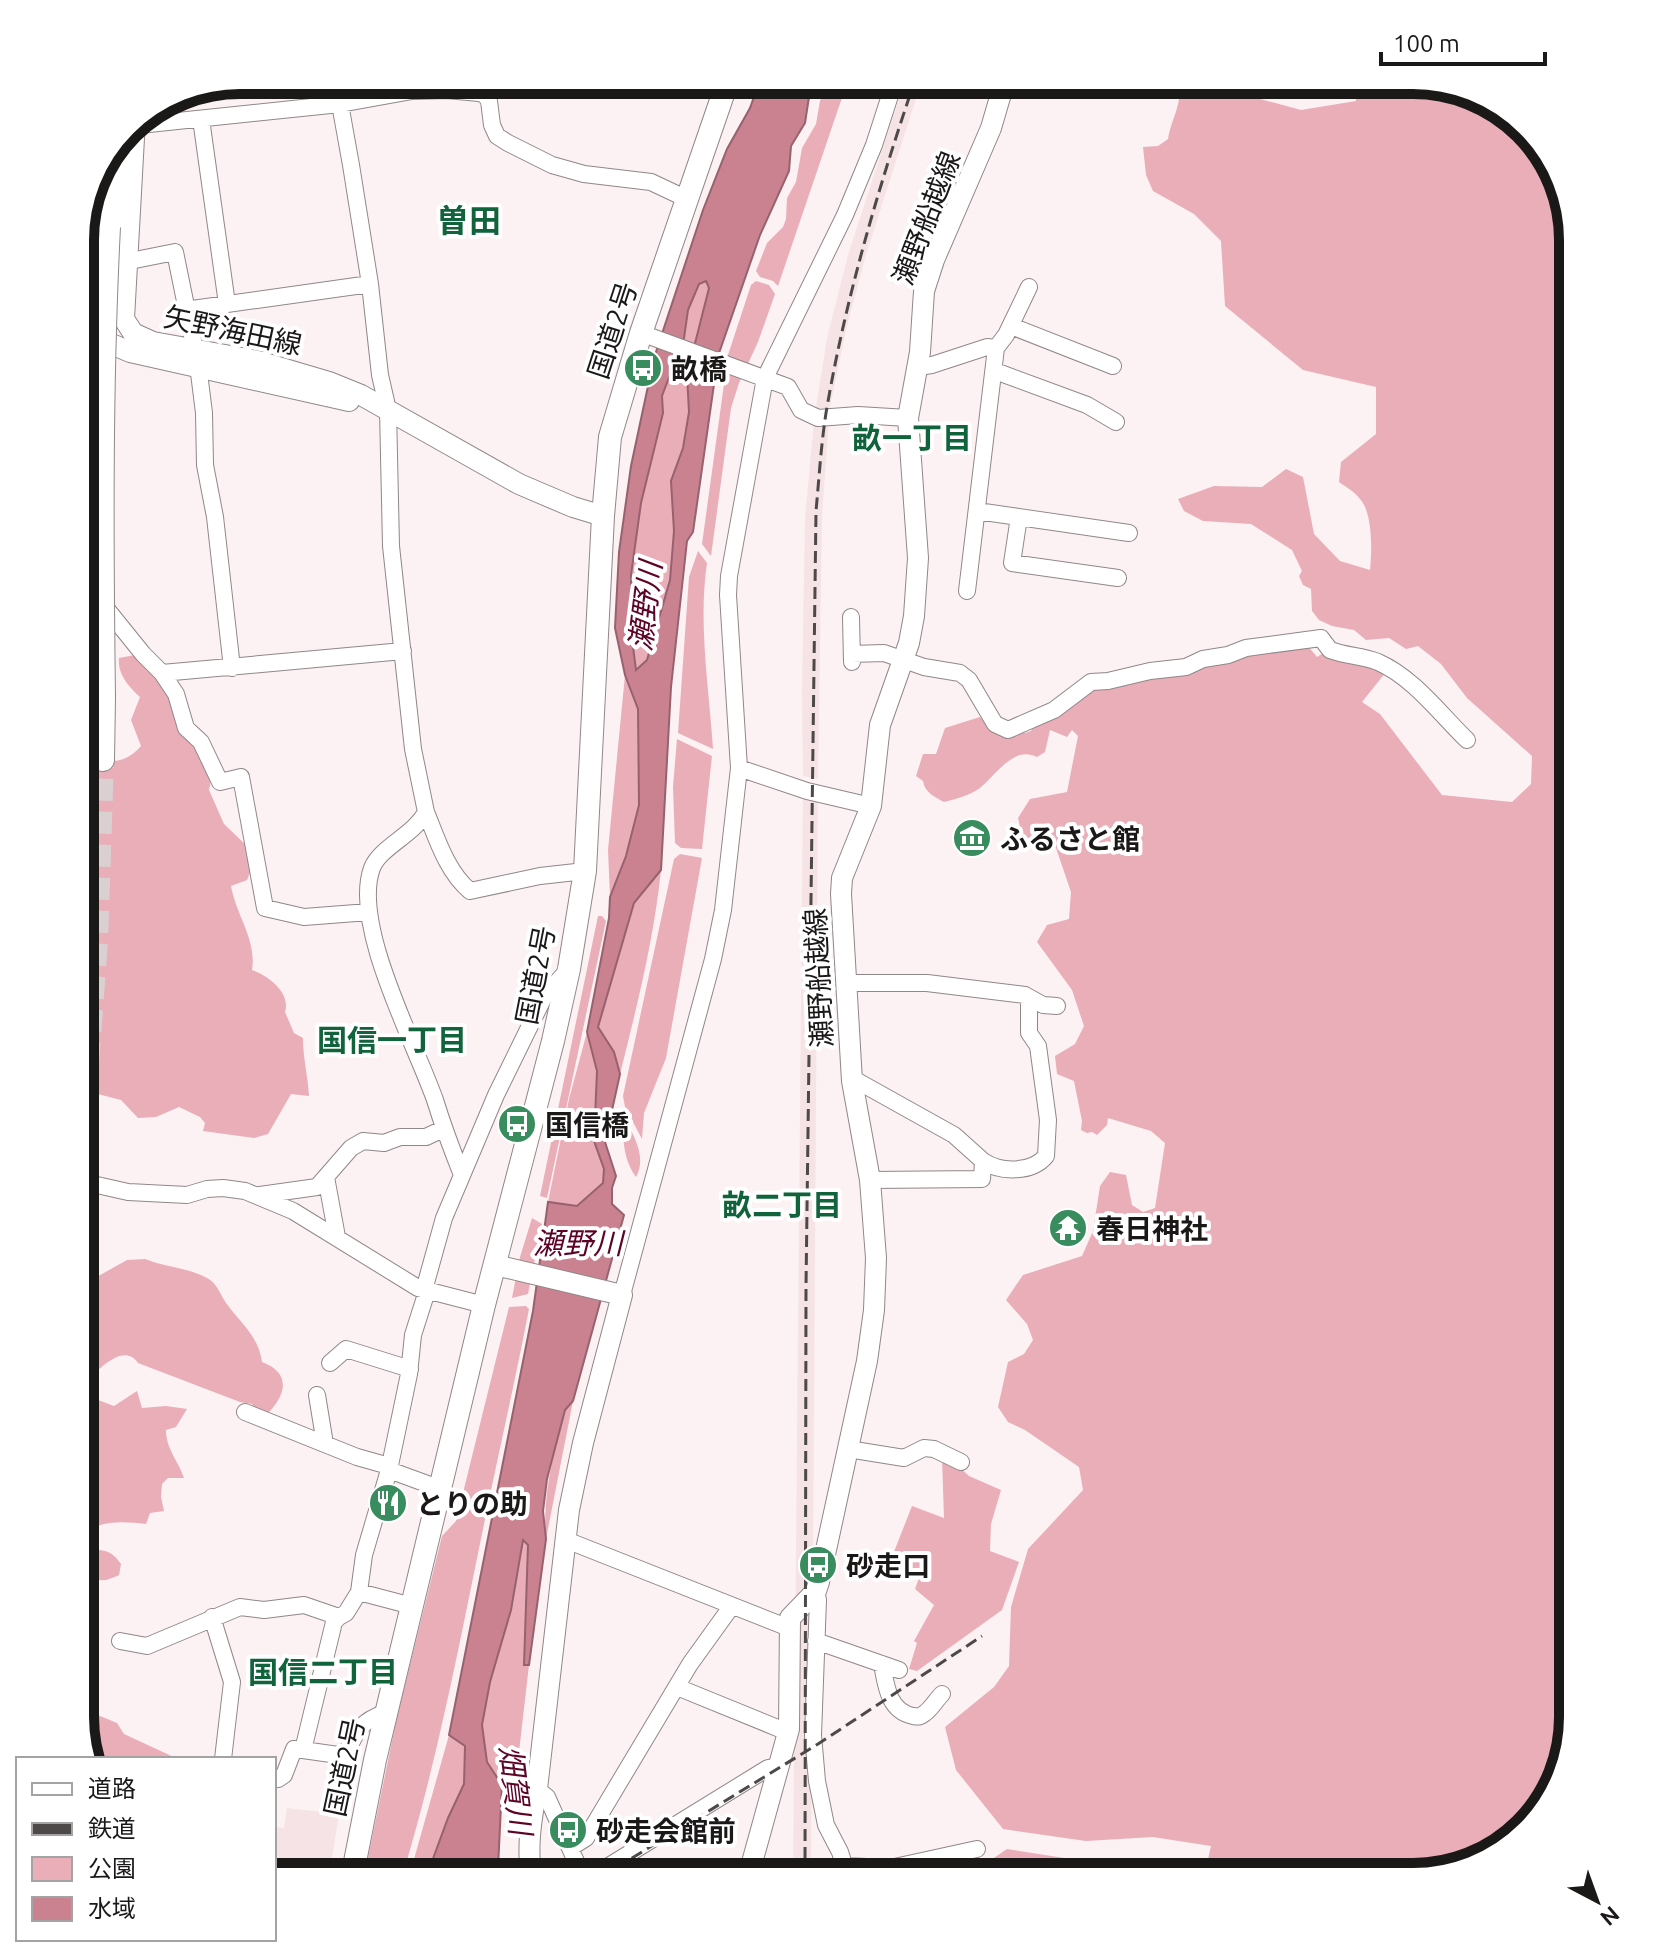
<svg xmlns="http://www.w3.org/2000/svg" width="1653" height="1957" font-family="Ubuntu,'Noto Sans JP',sans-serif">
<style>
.built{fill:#f6e3e6}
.green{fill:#eaaeb9}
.water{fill:#ca8291;stroke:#96626d;stroke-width:2;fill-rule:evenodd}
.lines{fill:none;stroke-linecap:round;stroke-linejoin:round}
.minor-tunnel{stroke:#dad0d2;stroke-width:16;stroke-dasharray:16 8;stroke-linecap:butt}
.highway-tunnel{stroke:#dad0d2;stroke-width:22;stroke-dasharray:22 11;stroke-linecap:butt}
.minor-casing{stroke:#908788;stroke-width:18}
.major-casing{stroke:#908788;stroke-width:22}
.highway-casing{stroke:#908788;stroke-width:24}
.minor{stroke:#fff;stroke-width:16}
.major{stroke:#fff;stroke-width:20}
.highway{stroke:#fff;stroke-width:22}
.rail{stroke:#4d4949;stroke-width:3;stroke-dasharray:12 6;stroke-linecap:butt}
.highway-bridge-casing{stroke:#908788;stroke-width:24;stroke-linecap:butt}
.highway-bridge{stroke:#fff;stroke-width:22}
.labels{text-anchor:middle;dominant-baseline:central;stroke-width:8;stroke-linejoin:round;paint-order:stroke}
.street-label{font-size:28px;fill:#1b1818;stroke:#fff}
.poi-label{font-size:28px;font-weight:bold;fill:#1b1818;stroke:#fff;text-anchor:start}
.neighbourhood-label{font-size:30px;font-weight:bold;fill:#10633b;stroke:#fff}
.water-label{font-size:30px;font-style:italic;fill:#5d0327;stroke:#fff}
.quarter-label{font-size:32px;font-weight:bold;fill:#10633b;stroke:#fff}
.rim{fill:none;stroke:#1b1818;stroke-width:10}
</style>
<rect width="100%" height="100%" fill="#fcf1f3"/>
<!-- built -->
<path class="built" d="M905,80h17l-57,178 -19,72 -16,77 -8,108 -4,264 -15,-3 -1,-83 3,-174 9,-99 13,-82 21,-83z
M803,785l15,3 -7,1089h-18z
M287,1808l52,6 -10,63h-55v-50l10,1z"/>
<!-- green -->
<path class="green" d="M831,80h17l-70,206 -5,-5 -13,-4 -4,-6 11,-28 16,-16 3,-8 1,-21 9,-16 6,-34 14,-24 4,-23z
M1178,80h37l8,8h19l11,9 48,13 55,-9 -3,-21h70l69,21 54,50 27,89v1477l-21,79 -50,54 -89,27h-209l7,-31 -58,-9 -67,4 -83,-12 -47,-59 -11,-43 49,-40 15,-21 2,-59 17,-58 55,-59 -4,-23 -54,-37 -17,-8 -10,-15 10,-45 16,-8 9,-14 -6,-16 -21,-24 17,-25 59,-19 11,-25 7,-45 10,-14 16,3 6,30 11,7 12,-4 10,-65 -14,-12 -43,-13 -1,7 -10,10 -5,-3 -5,1 -6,-3 1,-9 -8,-40 -17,-7 -2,-18 20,-12 9,-18 -12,-36 -35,-48 10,-17 22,-6 2,-27 -15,-44 -7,-6 -12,5 -14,-7 -5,-22 12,-19 37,-7 11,-56 -6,-6 -5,7 -17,-7 -5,22 -8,5c-23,-12 -40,17 -57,31 -10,7 -23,11 -36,14 -9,-5 -19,-9 -21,-21l-7,-5 7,-22h13l9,-26 35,-11 18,18 20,-5 7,3 6,-2 4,-10 10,-4 8,2 32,-28 121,-29 101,-17 10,12 8,-5 61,20 -24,30 18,12 62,81 70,7 19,-18 1,-28 -65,-58 -26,-34 -23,-18 -12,3 -17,-11 -23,2 -12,-10 -22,-4 -13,-6 -7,-9 -1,-22 -8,-4 -4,-9 3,-5 -10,-21 -41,-26 -48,-3 -19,-10 -6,-12 36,-13 48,1 24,-18 17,8 11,57 26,27 30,9c2,-18 3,-57 -10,-71 -5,-7 -14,-12 -21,-17l2,-20 35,-28v-47l-73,-17 -78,-64 -4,-65 -27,-27 -41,-23 -7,-16 -3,-28 15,-1 10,-7c3,-21 16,-36 10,-59z
M706,281l3,7 -22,87 2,37 -6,36 -12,33 3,50 -4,49 -23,80 -11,10 -5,-39v-56l10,-72 22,-90 -1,-17 22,-58 4,-28 11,-26z
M756,281l13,4 6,9 -17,48 -19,41 -8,25 -20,148 -9,-12 26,-189 23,-70z
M698,551l9,12c-9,60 2,125 6,186l-35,-16 11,-156z
M135,655l30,32 38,72 9,17 -3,14 15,34 24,23 3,23 -4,10 -16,6c5,29 26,54 21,84 17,6 39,23 33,42l9,21 9,5c0,21 5,38 6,58l-18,-2 -23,40 -14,4 -51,-7 2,-8 -5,-6 -21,-10 -23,10 -18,1 -17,-18 -31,-8 -10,25v-361c24,6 43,11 61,-10l-10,-26 9,-23c-11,-10 -23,-23 -21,-39z
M625,675l13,34 1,96 -13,51 -16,41 -2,-47z
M677,739l35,17 -10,93 -21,-1 -6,-5 -2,-56z
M680,854l22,4 -36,200 -22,55 -2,26 -17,-32 -2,-11 51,-237z
M661,870c-7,69 -24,136 -41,204l-6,-22 -16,-25 36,-124z
M598,916h4l4,5 -59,277 -7,-2z
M587,1032l10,39 -3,70 10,28 -1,15 -26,22 -29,-4 21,-103z
M625,1118c9,19 22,39 11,59 -12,-16 -15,-40 -11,-59z
M532,1218l10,6 -14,70 -16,4 8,-41z
M145,1259c20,8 44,9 62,19 10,5 13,16 19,25 14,19 33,34 36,59 29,11 25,32 5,52l-12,-4 -3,-6 -12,-2 -102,-39c-15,-22 -41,9 -54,20l14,17 16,6 23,-15 5,17 24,-2 21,3 -11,18 -10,3c0,19 12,30 18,48h-16l-6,6 -1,13 3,14 -14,2 -4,11c-25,-3 -45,-4 -66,11v-230l6,-22 41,-23z
M526,1306l3,3c-14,73 -31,146 -46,220 -24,117 -46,233 -81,348h-38l33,-160 45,-181 14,-15 53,-214z
M573,1401l-27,138c-4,-45 8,-86 19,-129z
M942,1458l15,7 12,11 32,14 -10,34 -1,27 29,11 -17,48 -85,61 -8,-2 8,-26 -3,-2 20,-36 -19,-16 4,-11 -29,-16 22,-56 32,12z
M523,1539l5,6 -4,119 5,1 -13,113 -14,7 -15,-23 -5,-37 8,-43 21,-72z
M80,1544c16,11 27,-1 41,20l-2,11c-13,6 -19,8 -31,0l-8,7z
M80,1711h8l29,12 7,11 54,25h-85z
M449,1735l16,11 -1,38 -16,34 -17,46 -16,13h-6z
M1007,1849l141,22 20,6h-177l-6,-13z"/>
<!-- water -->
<path class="water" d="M760,80h61l-12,17 -4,26 -14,23 -2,25 -29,64 -42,121 -25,176 -6,9 -16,146 -10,183 -27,33 -36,124 16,25 6,22 -15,68 11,34 -4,12v16l12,11 -51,186 -8,9 -18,69 -4,32 3,28 -17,126h-5l4,-120 -5,-5 -12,70 -21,72 -8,43 5,37 15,23 -4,83 -6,9h-77l16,-13 17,-46 16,-34 1,-38 -16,-11 84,-424 15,-109 29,4 26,-23 1,-14 -10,-28 3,-70 -10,-39 22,-114 1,-21 16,-41 13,-51 -1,-96 -13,-34 -10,-47 4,-76 12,-86 23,-108 49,-148 24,-61 23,-41zM706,281l3,7 -22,87 2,37 -6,36 -12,33 3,50 -4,49 -23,80 -11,10 -5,-39v-56l10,-72 22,-90 -1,-17 22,-58 4,-28 11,-26z"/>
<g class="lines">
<!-- minor-tunnel -->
<path class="minor-tunnel" d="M80,1182l17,3"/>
<!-- highway-tunnel -->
<path class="highway-tunnel" d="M83,1130l14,-188 6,-182"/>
<!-- minor casing -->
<g class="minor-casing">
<path id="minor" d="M330,80l10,24 11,61 19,119 10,91 8,35 3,136 22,203 13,63c-12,23 -46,35 -54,56 -21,57 44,177 63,232 8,26 17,50 27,75
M201,119l26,185
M130,126l210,-22 72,-13 35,-1 32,3 6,2 4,6 3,24 5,11 11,7 44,22 32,9 67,8 36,17
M125,262l50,-10 23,113 6,48 1,52 10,52 17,151
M185,310l185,-26
M1011,326l102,40
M641,333l147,54 13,23 17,8 40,-3 50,3
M918,367l14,-2 55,-18 9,1
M995,371l92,34 29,17
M977,511l152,22
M1019,517l-7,46 106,15
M80,576l63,78 19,19 241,-22
M967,591l29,-243 10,-13 23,-48
M851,617l1,45
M852,654l32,-1 40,14 36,6 9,7 26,44 13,6 46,-20 37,-28 17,-1 42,-10 36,-4 17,-8 25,-4 18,-7 75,-10 9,12c16,6 33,6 48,12 36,16 62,52 89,78
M162,673l14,21 10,34 15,14 19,40 21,-5 24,131 39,9 65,-5
M739,768l68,23 64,15
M426,812c11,27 21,60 44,79l70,-15 45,-5
M846,983h81l98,12 18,10 14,1
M852,1081l7,1 95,53 29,26 -1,18 -112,1
M983,1161c18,12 49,12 63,-5l2,-36 -10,-74 -9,-13v-35
M326,1177l11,60
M97,1185l31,7 59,3 20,-6 16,-1 22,3 48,20 125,77 66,17
M260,1195l57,-8 34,-39 12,-7 21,2 16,-6h26l17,-8
M424,1290l20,-72 52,-123 49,-100 23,-25
M622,1295l91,-336 10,-49 16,-142 -11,-173 1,-19 36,-198 80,-163 29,-70 21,-65
M330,1363l16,-14 64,20
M317,1395l8,49
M245,1412l112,45 32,9
M848,1449l56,9 20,-10 10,1 27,13
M389,1470l52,19
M566,1540l223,88
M816,1591l2,9 -5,135 4,46 9,44 14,27 8,25
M359,1592l53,14
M212,1617l20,65 -9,77
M120,1641l27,5 93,-39 24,3 40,-5 35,12 7,-4 13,-21 5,-37 25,-85 20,-96 4,-39 14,-44
M816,1641l83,29
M882,1664c4,21 6,47 31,52 6,1 7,1 12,-3 6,-4 11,-13 17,-19
M677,1687l103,42h9
M303,1750l42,6c11,-25 15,-35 42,-44
M274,1778l4,1 6,-4 10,-26 9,1 31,-128 5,-5
M537,1789l10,8 36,80
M570,1848l16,-10 104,-174 41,-57
M844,1866l46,2 87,-19
M591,1877l177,-109 11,-2"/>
</g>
<!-- major casing -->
<g class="major-casing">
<path id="major" d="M135,120l-11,199 9,14 20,9 105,19 71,21 32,13 158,89 54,23 30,9
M80,317l20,22 30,13 219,49
M495,1265l127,30 -39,148 -14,67 -32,279c-6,30 -10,57 -6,88
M748,1877l41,-148 1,-111 26,-27 3,-9 48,-221 7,-51 2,-52 -6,-78 -18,-99 -11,-187 1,-16 29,-72 9,-81 29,-82 5,-27 4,-58 -10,-140 12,-66 4,-61 10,-31 57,-132 14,-48"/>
</g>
<!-- highway casing -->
<g class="highway-casing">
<path id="highway" d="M109,227l8,-85
M103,760l1,-62
M80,1160l3,-30
M352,1877l23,-117 109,-455 69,-264 16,-72 16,-98 18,-355 7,-79 31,-104 87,-253"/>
</g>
<!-- minor -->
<use href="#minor" class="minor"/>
<!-- major -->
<use href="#major" class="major"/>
<!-- highway -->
<use href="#highway" class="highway"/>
<!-- rail -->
<path class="rail" d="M601,1877l217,-133 164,-108
M805,1877l1,-590 10,-776c3,-32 5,-66 10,-98 19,-113 52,-224 89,-333"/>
<!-- highway-bridge casing -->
<g class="highway-bridge-casing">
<path id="highway-bridge" d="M104,698c-2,-157 -3,-313 5,-471"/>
</g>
<!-- highway-bridge -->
<use href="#highway-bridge" class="highway-bridge"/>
</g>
<!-- icons -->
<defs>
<g id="bus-disc" transform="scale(2)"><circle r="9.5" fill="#388c5e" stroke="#fff"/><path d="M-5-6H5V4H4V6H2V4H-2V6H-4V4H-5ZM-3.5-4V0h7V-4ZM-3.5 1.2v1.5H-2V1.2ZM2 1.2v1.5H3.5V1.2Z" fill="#fff"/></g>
<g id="museum-disc" transform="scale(2)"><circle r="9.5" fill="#388c5e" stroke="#fff"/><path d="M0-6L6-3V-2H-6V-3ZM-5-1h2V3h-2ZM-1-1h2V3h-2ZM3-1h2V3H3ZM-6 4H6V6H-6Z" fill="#fff"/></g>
<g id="temple-disc" transform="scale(2)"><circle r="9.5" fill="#388c5e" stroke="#fff"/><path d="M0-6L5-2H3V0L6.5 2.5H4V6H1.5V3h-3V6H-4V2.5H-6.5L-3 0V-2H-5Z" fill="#fff"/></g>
<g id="restaurant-disc" transform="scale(2)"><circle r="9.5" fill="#388c5e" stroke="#fff"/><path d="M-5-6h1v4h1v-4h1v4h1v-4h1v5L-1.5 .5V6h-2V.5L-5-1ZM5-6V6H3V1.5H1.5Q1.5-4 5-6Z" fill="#fff"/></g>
</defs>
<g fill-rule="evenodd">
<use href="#bus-disc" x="643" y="368"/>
<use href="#museum-disc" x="972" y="838"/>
<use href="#bus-disc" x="517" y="1124"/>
<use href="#temple-disc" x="1068" y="1228"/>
<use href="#restaurant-disc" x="388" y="1503"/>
<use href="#bus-disc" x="818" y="1565"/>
<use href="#bus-disc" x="568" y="1830"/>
</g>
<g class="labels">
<!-- street labels -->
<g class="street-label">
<text transform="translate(926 218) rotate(-69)">瀬野船越線</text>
<text transform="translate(233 330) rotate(12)">矢野海田線</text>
<text transform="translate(612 330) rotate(-72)">国道2号</text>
<text transform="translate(535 975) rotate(-79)">国道2号</text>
<text transform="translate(818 978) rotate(-93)">瀬野船越線</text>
<text transform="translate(344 1767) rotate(-78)">国道2号</text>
</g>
<!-- poi labels -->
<g class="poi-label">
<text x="671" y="368">畝橋</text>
<text x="1000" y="838">ふるさと館</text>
<text x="545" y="1124">国信橋</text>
<text x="1096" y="1228">春日神社</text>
<text x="416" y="1503">とりの助</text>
<text x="846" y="1565">砂走口</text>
<text x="596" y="1830">砂走会館前</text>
</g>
<!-- neighbourhood labels -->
<g class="neighbourhood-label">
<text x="912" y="438">畝一丁目</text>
<text x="392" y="1040">国信一丁目</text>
<text x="782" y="1205">畝二丁目</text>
<text x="323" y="1672">国信二丁目</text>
</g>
<!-- water labels -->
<g class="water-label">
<text transform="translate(645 606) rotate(-83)">瀬野川</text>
<text x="578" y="1243">瀬野川</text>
<text transform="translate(516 1790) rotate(83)">畑賀川</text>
</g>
<!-- quarter labels -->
<g class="quarter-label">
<text x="469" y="220">曽田</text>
</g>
</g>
<!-- crop -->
<path d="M0 0H1653V1957H0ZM240 94H1413A146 146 0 0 1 1559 240V1717A146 146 0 0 1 1413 1863H240A146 146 0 0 1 94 1717V240A146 146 0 0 1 240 94Z" fill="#fff" fill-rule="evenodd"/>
<path class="rim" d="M240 94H1413A146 146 0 0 1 1559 240V1717A146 146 0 0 1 1413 1863H240A146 146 0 0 1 94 1717V240A146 146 0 0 1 240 94Z"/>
<!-- legend -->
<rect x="16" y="1757" width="260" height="184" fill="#ffffff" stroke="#a4a3a3" stroke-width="2"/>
<rect x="32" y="1783" width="40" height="12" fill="#ffffff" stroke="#a4a3a3" stroke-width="2"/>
<text x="88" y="1797" font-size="24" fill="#1b1818">道路</text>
<rect x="32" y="1823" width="40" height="12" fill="#4d4949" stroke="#a4a3a3" stroke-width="2"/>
<text x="88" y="1837" font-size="24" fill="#1b1818">鉄道</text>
<rect x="32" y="1857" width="40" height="24" fill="#eaaeb9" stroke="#a4a3a3" stroke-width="2"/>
<text x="88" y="1877" font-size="24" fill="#1b1818">公園</text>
<rect x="32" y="1897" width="40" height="24" fill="#ca8291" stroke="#a4a3a3" stroke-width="2"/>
<text x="88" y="1917" font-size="24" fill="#1b1818">水域</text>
<!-- north arrow -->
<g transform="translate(1597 1901) rotate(139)" stroke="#ffffff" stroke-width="6" paint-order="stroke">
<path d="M0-6L14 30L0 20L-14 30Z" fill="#1b1818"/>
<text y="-12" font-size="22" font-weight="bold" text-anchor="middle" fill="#1b1818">N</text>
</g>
<!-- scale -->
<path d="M1381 52v12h164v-12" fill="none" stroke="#1b1818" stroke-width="4"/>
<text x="1393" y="52" font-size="24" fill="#1b1818" stroke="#ffffff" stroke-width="6" paint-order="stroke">100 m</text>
</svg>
